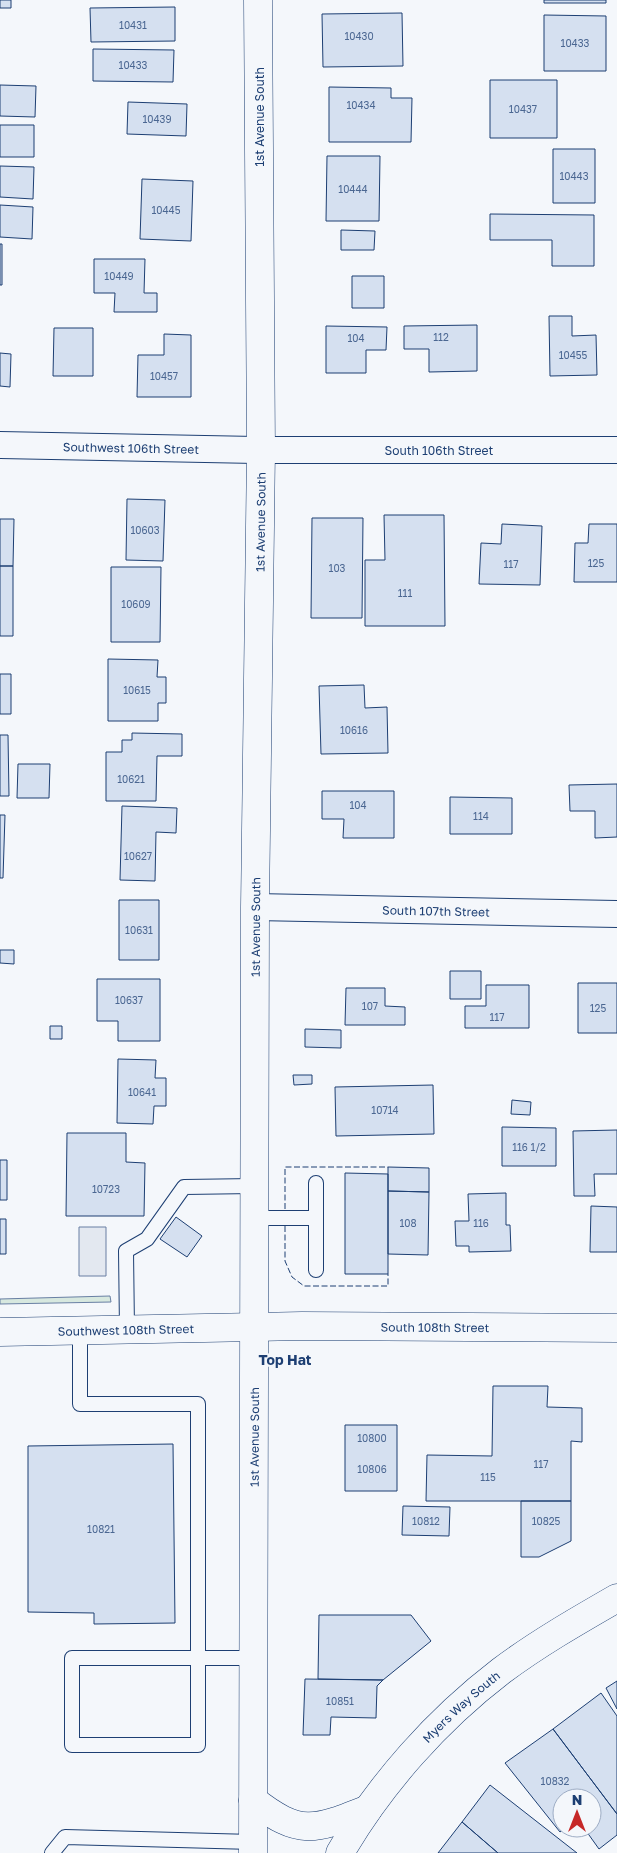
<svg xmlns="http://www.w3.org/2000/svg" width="617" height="1853" font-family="'Golos Text',sans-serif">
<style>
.green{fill:#d7e8df;stroke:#687fa3}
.parking{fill:#e3e8f0;stroke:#687fa3}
.building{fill:#d5e0f0;stroke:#1d3f73}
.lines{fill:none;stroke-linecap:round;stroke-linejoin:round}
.service-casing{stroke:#1d3f73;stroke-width:16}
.minor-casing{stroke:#1d3f73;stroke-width:28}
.tertiary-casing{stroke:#1d3f73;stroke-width:29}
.secondary-casing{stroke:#1d3f73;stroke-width:29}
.service{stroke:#f4f7fb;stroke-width:14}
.minor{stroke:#f4f7fb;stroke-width:26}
.tertiary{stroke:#f4f7fb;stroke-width:28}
.secondary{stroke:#f4f7fb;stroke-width:28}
.fence{stroke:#1d3f73;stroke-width:1;stroke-dasharray:6 2.5;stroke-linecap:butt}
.labels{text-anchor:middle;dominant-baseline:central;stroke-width:4;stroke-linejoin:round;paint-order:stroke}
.number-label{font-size:10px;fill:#4b6792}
.street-label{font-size:12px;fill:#1d3f73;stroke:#f4f7fb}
.neighbourhood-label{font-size:14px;font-weight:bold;fill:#1d3f73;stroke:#f4f7fb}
</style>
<rect width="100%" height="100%" fill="#f4f7fb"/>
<!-- green -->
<path class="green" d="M110,1296l1,6 -111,2v-5z"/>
<!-- parking -->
<path class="parking" d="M79,1227h27v49h-27z"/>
<!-- building -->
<path class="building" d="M0,0h11v8h-11z
M544,0h62v3h-62z
M175,7v34l-84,1 -1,-34z
M402,13l1,53 -80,1 -1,-53z
M544,15l62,1v55h-62z
M93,49l81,1 -1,32 -80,-1z
M490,80h67v58h-67z
M0,85l36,1 -1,31 -35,-1z
M329,87l62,1v10h21l-1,44h-82z
M128,102l59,2 -1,32 -59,-2z
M0,125h34v32h-34z
M553,149h42v54h-42z
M327,156h53l-1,65h-53z
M0,166l34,1 -1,32 -33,-2z
M142,179l51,2 -2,60 -51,-2z
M0,205l33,2 -1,32 -32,-2z
M490,214l104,1v51h-42v-26h-62z
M341,230l34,1 -1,19h-33z
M0,244h2v41h-2z
M94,259h51l-1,34h13v19h-43l1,-19h-21z
M352,276h32v32h-32z
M549,316h23v20l24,-1 1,40 -47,1z
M477,325v46l-48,1v-23h-25v-23z
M326,326l61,1 -1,23h-20v23h-40z
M54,328h39v48h-40z
M164,334l27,1v62h-54l1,-42h26z
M0,353l11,1 -1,33 -10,-1z
M127,499l38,1 -2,61 -37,-1z
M384,515h60l1,111h-80v-66h20z
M312,518h51l-1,100h-51z
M0,519h14l-1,47h-13z
M502,524l40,2 -2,59 -61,-1 2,-41 20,1z
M589,524h28v58h-43l1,-39h13z
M0,566h13v70h-13z
M111,567h50l-1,75h-49z
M108,659l50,1 -1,17h9v26h-8v18h-50z
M0,674h11v40h-11z
M364,685l1,23 22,-1 1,46 -67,1 -2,-68z
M132,733l50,1v22h-25l-1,45h-50v-49h16v-12h10z
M0,735h8l1,61h-9z
M18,764h32l-1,34h-32z
M617,784v53l-22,1v-27h-25l-1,-26z
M322,791h72v47h-51l1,-19h-22z
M450,797l62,1v36h-62z
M122,806l55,2 -1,25 -20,-1 -1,49 -35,-1z
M0,815h5l-2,63h-3z
M119,900h40v60h-40z
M0,950h14v14l-14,-1z
M450,971h31v28h-31z
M97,979h63v62h-42v-20h-21z
M578,983h39v50h-39z
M486,985h43v43h-64v-22h21z
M346,988h39v18l20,1v18h-60z
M50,1026h12v13h-12z
M305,1029l36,1v18l-36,-1z
M118,1059l38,1 -1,18h11v28h-12l-1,18 -36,-1z
M293,1075h19v9l-18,1z
M433,1085l1,49 -98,2 -1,-49z
M512,1100l19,2 -1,13 -19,-1z
M502,1127l54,1v38h-54z
M617,1130v44h-23l1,22h-21l-1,-65z
M67,1133h59v29l19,1 -1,53h-78z
M0,1160h7v40h-7z
M388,1167l41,1v24l-41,-1z
M345,1173l43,1v100h-43z
M388,1191l41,1 -1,63 -40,-1z
M506,1193v32h4l1,26 -42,1v-6h-13l-1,-25h14l-1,-27z
M591,1206l26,1v45h-27z
M176,1217l26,19 -15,21 -27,-18z
M0,1219h6v35h-6z
M493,1386h55l-1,21 35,1v34l-11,-1v60h-145l1,-46 65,1z
M345,1425h52v66h-52z
M173,1444l2,179 -81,1v-11l-66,-1v-166z
M521,1501h50v40l-32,16h-18z
M403,1506l47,1 -1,29 -47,-1z
M319,1615h92l20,26 -48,39 -65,-1z
M305,1679l78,1 -6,6 -1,32 -45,-1 -1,18h-27z
M617,1681v28l-11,-21z
M601,1693l16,23v98l-64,-85z
M553,1729l64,85v21l-18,14 -15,-21h8v-30h-30v30h3l-5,4 -55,-69z
M490,1785l87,68h-79l-36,-31z
M462,1822l36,31h-60z"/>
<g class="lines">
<!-- service casing -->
<g class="service-casing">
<path id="service" d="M254,1218h62
M316,1270v-87
M127,1329l-1,-78 21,-12 37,-52 70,-1
M80,1330v74h118v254h55
M72,1658h126v87h-126z
M52,1853l13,-16 188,5"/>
</g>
<!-- minor casing -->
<g class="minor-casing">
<g id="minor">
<path id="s1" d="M0,445l261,5h356"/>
<path id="s2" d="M255,907l362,7"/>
</g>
</g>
<!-- tertiary casing -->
<g class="tertiary-casing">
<g id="tertiary">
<path id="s3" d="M0,1332l302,-6 315,2"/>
<path d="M253,1800c47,37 62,30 115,9"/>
<path id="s4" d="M253,1853l2,-946 6,-457 -3,-450"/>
</g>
</g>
<!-- secondary casing -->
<g class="secondary-casing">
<g id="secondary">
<path id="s5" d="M340,1853c40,-69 97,-133 161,-182 36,-27 76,-50 116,-73"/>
</g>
</g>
<!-- service -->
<use href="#service" class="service"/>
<!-- minor -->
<use href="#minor" class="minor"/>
<!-- tertiary -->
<use href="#tertiary" class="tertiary"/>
<!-- secondary -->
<use href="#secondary" class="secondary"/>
<!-- fence -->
<path class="fence" d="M285,1209v-42h103
M285,1226v35l7,16 12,9h84v-12"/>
</g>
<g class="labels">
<!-- number labels -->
<g class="number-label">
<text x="133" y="25">10431</text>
<text x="359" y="36">10430</text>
<text x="575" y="43">10433</text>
<text x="133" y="65">10433</text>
<text x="361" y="105">10434</text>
<text x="523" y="109">10437</text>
<text x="157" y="119">10439</text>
<text x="574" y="176">10443</text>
<text x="353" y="189">10444</text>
<text x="166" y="210">10445</text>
<text x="119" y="276">10449</text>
<text x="441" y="337">112</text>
<text x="356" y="338">104</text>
<text x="573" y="355">10455</text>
<text x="164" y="376">10457</text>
<text x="145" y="530">10603</text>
<text x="596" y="563">125</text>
<text x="511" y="564">117</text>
<text x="337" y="568">103</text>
<text x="405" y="593">111</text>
<text x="136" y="604">10609</text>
<text x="137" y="690">10615</text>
<text x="354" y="730">10616</text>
<text x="131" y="779">10621</text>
<text x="358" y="805">104</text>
<text x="481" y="816">114</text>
<text x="138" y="856">10627</text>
<text x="139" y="930">10631</text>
<text x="129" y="1000">10637</text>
<text x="370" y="1006">107</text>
<text x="598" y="1008">125</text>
<text x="497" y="1017">117</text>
<text x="142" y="1092">10641</text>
<text x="385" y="1110">10714</text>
<text x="529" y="1147">116 1/2</text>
<text x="106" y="1189">10723</text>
<text x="408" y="1223">108</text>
<text x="481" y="1223">116</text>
<text x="372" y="1438">10800</text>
<text x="541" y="1464">117</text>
<text x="372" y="1469">10806</text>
<text x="488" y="1477">115</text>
<text x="426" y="1521">10812</text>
<text x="546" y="1521">10825</text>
<text x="101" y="1529">10821</text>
<text x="340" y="1701">10851</text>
<text x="555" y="1781">10832</text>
</g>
<!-- street labels -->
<g class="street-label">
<text transform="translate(259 117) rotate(-90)">1st Avenue South</text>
<text stroke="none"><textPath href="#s1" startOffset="131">Southwest 106th Street</textPath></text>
<text stroke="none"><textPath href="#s1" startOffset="439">South 106th Street</textPath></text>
<text stroke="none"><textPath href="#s4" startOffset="1331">1st Avenue South</textPath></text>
<text stroke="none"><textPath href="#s2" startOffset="181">South 107th Street</textPath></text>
<text stroke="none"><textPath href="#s4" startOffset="926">1st Avenue South</textPath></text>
<text stroke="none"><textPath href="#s3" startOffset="435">South 108th Street</textPath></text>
<text stroke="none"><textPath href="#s3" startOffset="126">Southwest 108th Street</textPath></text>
<text stroke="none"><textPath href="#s4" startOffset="416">1st Avenue South</textPath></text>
<text stroke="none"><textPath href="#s5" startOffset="191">Myers Way South</textPath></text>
</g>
<!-- neighbourhood labels -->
<g class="neighbourhood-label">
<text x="285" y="1359">Top Hat</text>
</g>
</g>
<!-- north arrow -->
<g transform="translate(577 1813)"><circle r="24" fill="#f4f7fb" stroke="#9eadc5"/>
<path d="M0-4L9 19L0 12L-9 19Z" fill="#c62828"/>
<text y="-8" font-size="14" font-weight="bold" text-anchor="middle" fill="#1d3f73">N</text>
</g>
</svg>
